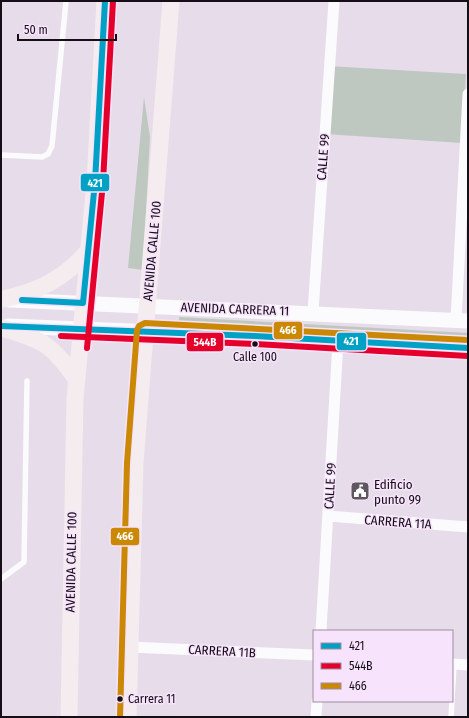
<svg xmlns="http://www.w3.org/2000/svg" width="469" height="718" font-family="'Fira Sans Condensed',sans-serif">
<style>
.green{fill:#bec8c0}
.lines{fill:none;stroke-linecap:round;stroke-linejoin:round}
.service{stroke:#fbfafc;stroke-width:5.5}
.minor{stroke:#fbfafc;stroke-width:11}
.secondary{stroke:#fbfafc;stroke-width:15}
.primary{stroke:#f5ecf0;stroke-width:17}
.bus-1-casing{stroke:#f8e3fc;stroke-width:9}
.bus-2-casing{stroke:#f8e3fc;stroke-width:9}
.bus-3-casing{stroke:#f8e3fc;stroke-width:9}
.bus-1{stroke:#01a1c5;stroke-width:6}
.bus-2{stroke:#e4002b;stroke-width:6}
.bus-3{stroke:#ca8805;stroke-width:6}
.bus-dot{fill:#150e17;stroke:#f8e3fc;stroke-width:1.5}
.labels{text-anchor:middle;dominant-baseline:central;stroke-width:3;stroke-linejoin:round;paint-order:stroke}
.bus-label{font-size:12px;fill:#150e17;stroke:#f8e3fc}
.street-label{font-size:13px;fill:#150e17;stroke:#f8e3fc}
.poi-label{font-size:13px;fill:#150e17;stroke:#f8e3fc;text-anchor:start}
.line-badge{stroke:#f8e3fc;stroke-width:1.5}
.badge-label{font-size:11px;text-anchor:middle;font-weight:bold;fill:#fff}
</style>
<rect width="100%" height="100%" fill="#e7dce9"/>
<!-- green -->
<path class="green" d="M327,66l139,8 -4,69 -137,-9z
M144,97l6,40 -7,133 -15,-2z
M179,317l289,16v12l-289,-16z"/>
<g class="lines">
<!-- service -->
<path class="service" d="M1,155l41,2 6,-3 4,-8 14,-145
M1,579l23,-17 3,-181
M452,699l2,-35
M451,717l1,-16"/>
<!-- minor -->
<path class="minor" d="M313,312l21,-311
M456,320l12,-226
M328,516l140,11
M321,631l17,-289
M129,647l185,8
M452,664l16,1
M316,717l1,-16"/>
<!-- secondary -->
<path class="secondary" d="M9,300l459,21
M8,326l247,10 213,12"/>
<!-- primary -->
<path class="primary" d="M3,299c35,-7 62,-21 85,-48
M1,328c40,11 51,16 75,51
M69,717l6,-318 20,-217 10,-181
M128,717l7,-254 36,-462"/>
<!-- bus-1 casing -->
<g class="bus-1-casing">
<path id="bus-1" d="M22,300l61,3 12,-121 10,-181
M1,326l254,10 213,12"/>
</g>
<!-- bus-2 casing -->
<g class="bus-2-casing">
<path id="bus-2" d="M61,336l194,8 213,12
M87,348l16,-166 10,-181"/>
</g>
<!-- bus-3 casing -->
<g class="bus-3-casing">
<path id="bus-3" d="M120,717l7,-254 10,-133 2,-4 6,-3 323,17"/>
</g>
<!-- bus-1 -->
<use href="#bus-1" class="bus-1"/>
<!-- bus-2 -->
<use href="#bus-2" class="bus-2"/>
<!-- bus-3 -->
<use href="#bus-3" class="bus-3"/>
</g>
<!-- icons -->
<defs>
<g id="civic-square" transform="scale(1)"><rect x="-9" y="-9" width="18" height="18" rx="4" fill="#5e5660" stroke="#f8e3fc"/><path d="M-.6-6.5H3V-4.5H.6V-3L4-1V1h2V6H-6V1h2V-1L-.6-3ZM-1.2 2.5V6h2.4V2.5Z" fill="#fff"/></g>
</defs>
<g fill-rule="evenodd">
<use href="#civic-square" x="360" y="491"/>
</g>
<!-- markers -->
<g class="bus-dot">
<circle cx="255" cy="344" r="3.5"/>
<circle cx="120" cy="699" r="3.5"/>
</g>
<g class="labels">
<!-- bus labels -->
<g class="bus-label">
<text x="255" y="357">Calle 100</text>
<text x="128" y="699" text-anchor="start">Carrera 11</text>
</g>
<!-- street labels -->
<g class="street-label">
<text transform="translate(323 157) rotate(-86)">CALLE 99</text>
<text transform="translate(152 251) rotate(-85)">AVENIDA CALLE 100</text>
<text transform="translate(235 309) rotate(2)">AVENIDA CARRERA 11</text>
<text transform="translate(330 486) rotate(-87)">CALLE 99</text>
<text transform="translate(398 522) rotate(4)">CARRERA 11A</text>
<text transform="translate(71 562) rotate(-89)">AVENIDA CALLE 100</text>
<text transform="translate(222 651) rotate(3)">CARRERA 11B</text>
</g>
<!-- poi labels -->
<g class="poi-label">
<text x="374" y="484">Edificio<tspan x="374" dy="15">punto 99</tspan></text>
</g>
</g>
<g class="line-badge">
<rect x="80" y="173" width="30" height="19" rx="4" fill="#01a1c5"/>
<rect x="273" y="321" width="30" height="19" rx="4" fill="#ca8805"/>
<rect x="336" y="332" width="31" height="19" rx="4" fill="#01a1c5"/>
<rect x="186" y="332" width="38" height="20" rx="4" fill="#e4002b"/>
<rect x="110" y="527" width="30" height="19" rx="4" fill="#ca8805"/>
</g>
<g class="badge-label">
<text x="95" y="187">421</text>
<text x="288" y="334">466</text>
<text x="351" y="345">421</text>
<text x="205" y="346">544B</text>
<text x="125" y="540">466</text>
</g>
<!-- border -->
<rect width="469" height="718" fill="none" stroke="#150e17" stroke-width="4"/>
<!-- legend -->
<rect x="313" y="630" width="140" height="72" fill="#f8e3fc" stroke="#9d8ea0"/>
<rect x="321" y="643" width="20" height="6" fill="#01a1c5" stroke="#9d8ea0"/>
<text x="349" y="650" font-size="12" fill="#150e17">421</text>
<rect x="321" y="663" width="20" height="6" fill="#e4002b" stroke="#9d8ea0"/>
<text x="349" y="670" font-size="12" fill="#150e17">544B</text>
<rect x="321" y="683" width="20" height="6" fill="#ca8805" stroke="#9d8ea0"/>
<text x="349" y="690" font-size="12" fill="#150e17">466</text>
<!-- scale -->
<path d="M18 34v6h98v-6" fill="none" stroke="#150e17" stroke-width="2"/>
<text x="24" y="34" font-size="12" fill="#150e17" stroke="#f8e3fc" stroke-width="3" paint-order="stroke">50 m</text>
</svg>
